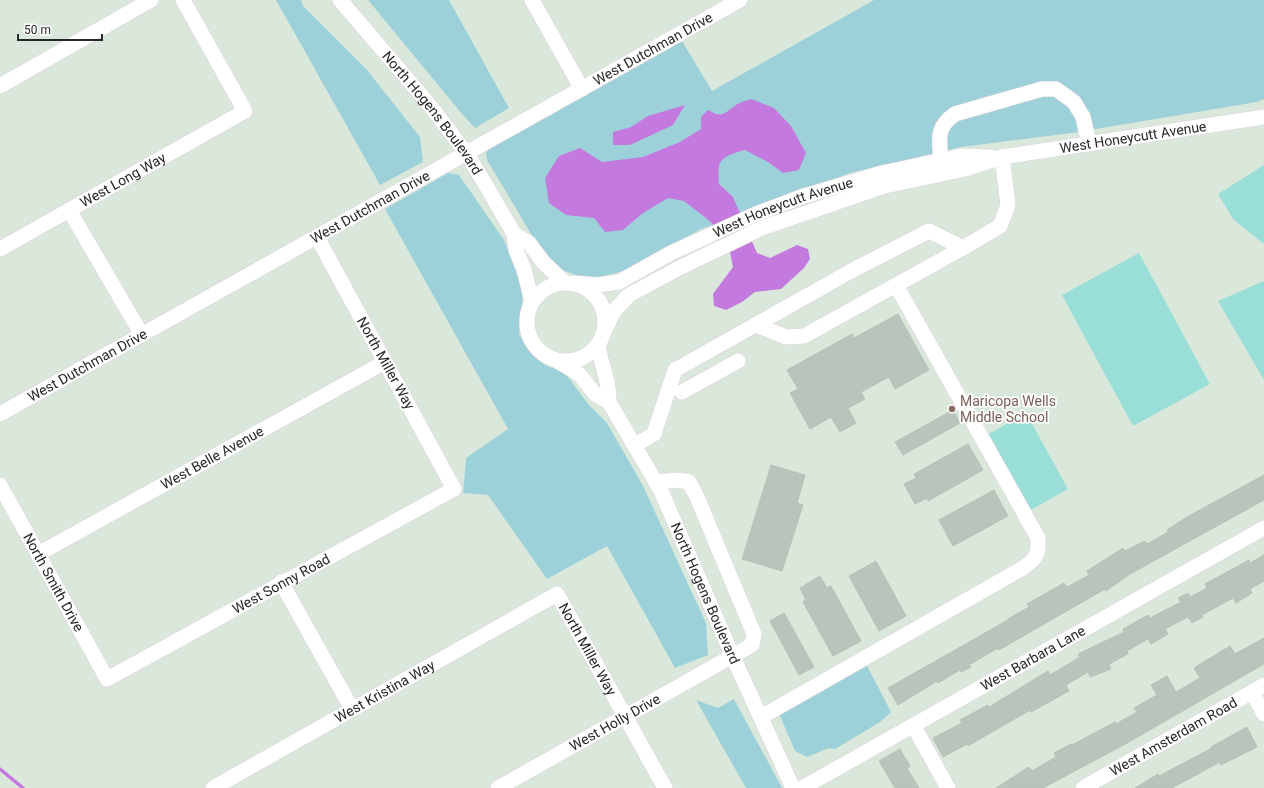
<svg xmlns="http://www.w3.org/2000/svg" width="1264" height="788" font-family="Roboto,sans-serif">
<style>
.green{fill:#9dd1d9}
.pitch{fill:#99dfd8}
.water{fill:#c479df}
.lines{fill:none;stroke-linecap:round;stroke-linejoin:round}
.stream{stroke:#c479df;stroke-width:3.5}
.building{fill:#bac4ba;stroke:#b5c3b6}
.minor-casing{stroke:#dfd0db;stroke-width:16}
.minor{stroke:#fff;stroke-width:15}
.education-dot{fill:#8d6e63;stroke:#fff;stroke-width:1.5}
.labels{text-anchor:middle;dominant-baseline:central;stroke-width:3.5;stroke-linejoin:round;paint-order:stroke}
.street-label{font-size:14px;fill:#272727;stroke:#fff}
.education-label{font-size:14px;fill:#785e54;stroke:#fff;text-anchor:start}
</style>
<rect width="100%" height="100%" fill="#dae8db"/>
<!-- green -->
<path class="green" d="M276,0h25l2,6 64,64 53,67 3,25 -43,23z
M368,0h81l60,108 -34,20 -13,-14z
M874,0h390v99l-7,3 -185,31 -111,14 -111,26 -151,57 -74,41 -31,7 -13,-1 -19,-7 -19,-16 -56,-94 -1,-7 7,-9 189,-103 30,50z
M448,173l11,2 45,65 19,51 -4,44 26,30 20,8 23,31 19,19 36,63 63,137 2,32 -33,13 -68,-122 -60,33 -59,-84 -25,-2 3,-35 42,-29 -123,-220z
M866,664l25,48 -11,10 -45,27 -6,-1 -22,9 -12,-6 -17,-40z
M734,699l48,89h-36l-50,-88 22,8z"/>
<!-- pitch -->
<path class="pitch" d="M1264,165v79l-31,-25 -15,-25z
M1139,253l71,131 -77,42 -71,-131z
M1264,281v99l-46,-79z
M1026,413l42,76 -41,23 -42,-76z"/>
<!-- water -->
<path class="water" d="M751,99l23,9 17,18 15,27 -7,17 -16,3 -15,-11 -23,-12c-24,7 -28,8 -26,34l14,13 24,56 13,5 27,-13 11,4 2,10 -6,9 -23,21 -26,3 -13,10 -16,8 -12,-4 -1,-12 20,-27 -3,-15 -19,-30 -27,-21 -16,-3 -25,15 -20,17 -18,2 -11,-14 -28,-3 -17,-12 -4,-25 14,-22 21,-8 22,14 41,-5 37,-15 21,-13v-12l7,-7c15,9 16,3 28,-5 4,-3 10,-4 15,-6z
M685,105l-12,20 -43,20h-17v-13l18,-5 17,-11z"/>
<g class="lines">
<!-- stream -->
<path class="stream" d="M0,769l23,19"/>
</g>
<!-- building -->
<path class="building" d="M898,314l31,56 -34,19 -6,-12 -28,15 4,7 -17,9 8,15 -16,9 -9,-15 -21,12 -20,-36 8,-4 -11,-19 65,-36 2,4z
M953,410l7,13 -57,32 -8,-13z
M968,444l15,26 -55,31 -1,-3 -12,6 -11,-20 12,-6 -2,-4z
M771,465l34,10 -8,28 6,2 -21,66 -40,-12z
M1264,475v25l-9,5 -125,69 -24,17 -1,-2 -106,61 -1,-2 -29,17 2,2 -10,5 -1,-2 -22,13 -1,-2 -39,24 -10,-17 120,-68v-1l21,-12 -2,-3 37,-21 3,4 22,-12 -2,-4 36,-23 2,3 20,-10 2,3 21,-12 -1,-2 20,-13z
M994,490l14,26 -55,30 -14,-26z
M1264,555v26l-14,8 2,4 -16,10 -3,-5 -31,17 1,2 -11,6 -4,-6 -23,12 3,5 -17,10 -3,-5 -21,12 1,3 -19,10 2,5 -21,8 -2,-5 -22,13 3,6 -38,21 -1,-2 -62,36 -1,-2 -24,13 -10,-19 29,-15 -2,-3 28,-15 1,2 59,-36 2,4 30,-18 -2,-3 46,-22 -1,-3 25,-14 2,3 31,-16 -3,-4 10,-5 2,4 17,-9 -2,-4 44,-24 1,3z
M876,561l30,55 -27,15 -30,-55z
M820,576l7,12 4,-2 30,55 -28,15 -30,-54 3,-2 -6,-12z
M784,613l30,54 -15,8 -29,-54z
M1264,638v26l-135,78 -86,46h-47l33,-21 3,4 24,-14 -2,-4 17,-9 1,1 43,-23 1,2 21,-12 -3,-4 23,-13 -6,-10 16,-9 9,16 24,-14 -6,-10 36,-22 5,8z
M1247,727l10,20 -36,18 -1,-3 -48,26h-37l23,-14 1,2 53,-28 -1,-1z
M900,749l10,17 -3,2 12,20h-24l-16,-27z"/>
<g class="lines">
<!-- minor casing -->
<g class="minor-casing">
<g id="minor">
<path id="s1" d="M340,0l92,108 34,45 18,29 30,52 2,16 8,19 8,33"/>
<path d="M532,0l50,89"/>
<path d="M0,86l151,-86"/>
<path d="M941,160c-2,-21 -5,-33 14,-46l87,-25h14l18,13 9,15 6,27"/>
<path d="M69,210l73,125"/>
<path d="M514,234l15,9 14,19 21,20"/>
<path id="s2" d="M0,249l245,-138 -62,-111"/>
<circle cx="566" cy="322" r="39"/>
<path id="s3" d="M574,283l24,2 21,-3 52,-29 85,-39 45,-17 81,-24 79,-17 30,1"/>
<path d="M756,325l30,12 18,-1 159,-88"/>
<path id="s4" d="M605,330l9,-19 15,-16 50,-27 83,-40 123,-42 80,-17 37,-12 262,-40"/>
<path d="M598,345c3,20 12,37 11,57"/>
<path id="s5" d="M558,361l21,13 17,21 13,7 52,89 72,166 60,131"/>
<path d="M682,392l56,-31"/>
<path id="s6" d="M0,414l740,-414"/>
<path d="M635,445l19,-11 21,-64 178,-100 76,-39 34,17 37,-22 8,-21 -6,-48"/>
<path id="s7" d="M0,485l107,194 347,-190 -137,-252"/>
<path id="s8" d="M38,554l347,-192"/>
<path d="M281,582l71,127"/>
<path d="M1252,692l12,22"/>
<path d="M761,717l262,-149c14,-10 16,-14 15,-30l-142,-253"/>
<path d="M913,725l35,63"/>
<path id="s9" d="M213,788l344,-194 108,194"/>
<path id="s10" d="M498,788l254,-143 2,-11 -57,-137 -8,-15 -11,-2 -22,2"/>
<path id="s11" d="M802,788l462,-260"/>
<path id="s12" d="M1083,788l181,-103"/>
</g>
</g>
<!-- minor -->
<use href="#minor" class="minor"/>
</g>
<!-- markers -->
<circle class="education-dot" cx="952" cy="409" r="4"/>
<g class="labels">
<!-- street labels -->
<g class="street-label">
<text stroke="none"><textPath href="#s6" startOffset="748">West Dutchman Drive</textPath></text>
<text stroke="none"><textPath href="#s1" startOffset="146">North Hogens Boulevard</textPath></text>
<text stroke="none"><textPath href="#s4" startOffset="575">West Honeycutt Avenue</textPath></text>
<text stroke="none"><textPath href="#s2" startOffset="141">West Long Way</textPath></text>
<text stroke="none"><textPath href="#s6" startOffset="424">West Dutchman Drive</textPath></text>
<text stroke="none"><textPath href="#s3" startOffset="226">West Honeycutt Avenue</textPath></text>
<text transform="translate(386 363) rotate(61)">North Miller Way</text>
<text stroke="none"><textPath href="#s6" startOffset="100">West Dutchman Drive</textPath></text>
<text stroke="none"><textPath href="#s8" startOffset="199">West Belle Avenue</textPath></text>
<text stroke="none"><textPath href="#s7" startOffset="111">North Smith Drive</textPath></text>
<text stroke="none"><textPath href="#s7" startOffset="420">West Sonny Road</textPath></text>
<text stroke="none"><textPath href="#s5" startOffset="281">North Hogens Boulevard</textPath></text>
<text stroke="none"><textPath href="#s9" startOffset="458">North Miller Way</textPath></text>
<text stroke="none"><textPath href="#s11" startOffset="265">West Barbara Lane</textPath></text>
<text stroke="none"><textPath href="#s9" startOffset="197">West Kristina Way</textPath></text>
<text stroke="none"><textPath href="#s10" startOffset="134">West Holly Drive</textPath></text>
<text stroke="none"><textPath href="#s12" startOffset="104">West Amsterdam Road</textPath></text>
</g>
<!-- education labels -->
<g class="education-label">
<text x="960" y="401">Maricopa Wells<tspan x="960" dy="16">Middle School</tspan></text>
</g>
</g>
<!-- scale -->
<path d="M18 34v6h84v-6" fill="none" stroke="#272727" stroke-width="2"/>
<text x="24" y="34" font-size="12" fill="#272727" stroke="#ffffff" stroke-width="3" paint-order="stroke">50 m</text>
</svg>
